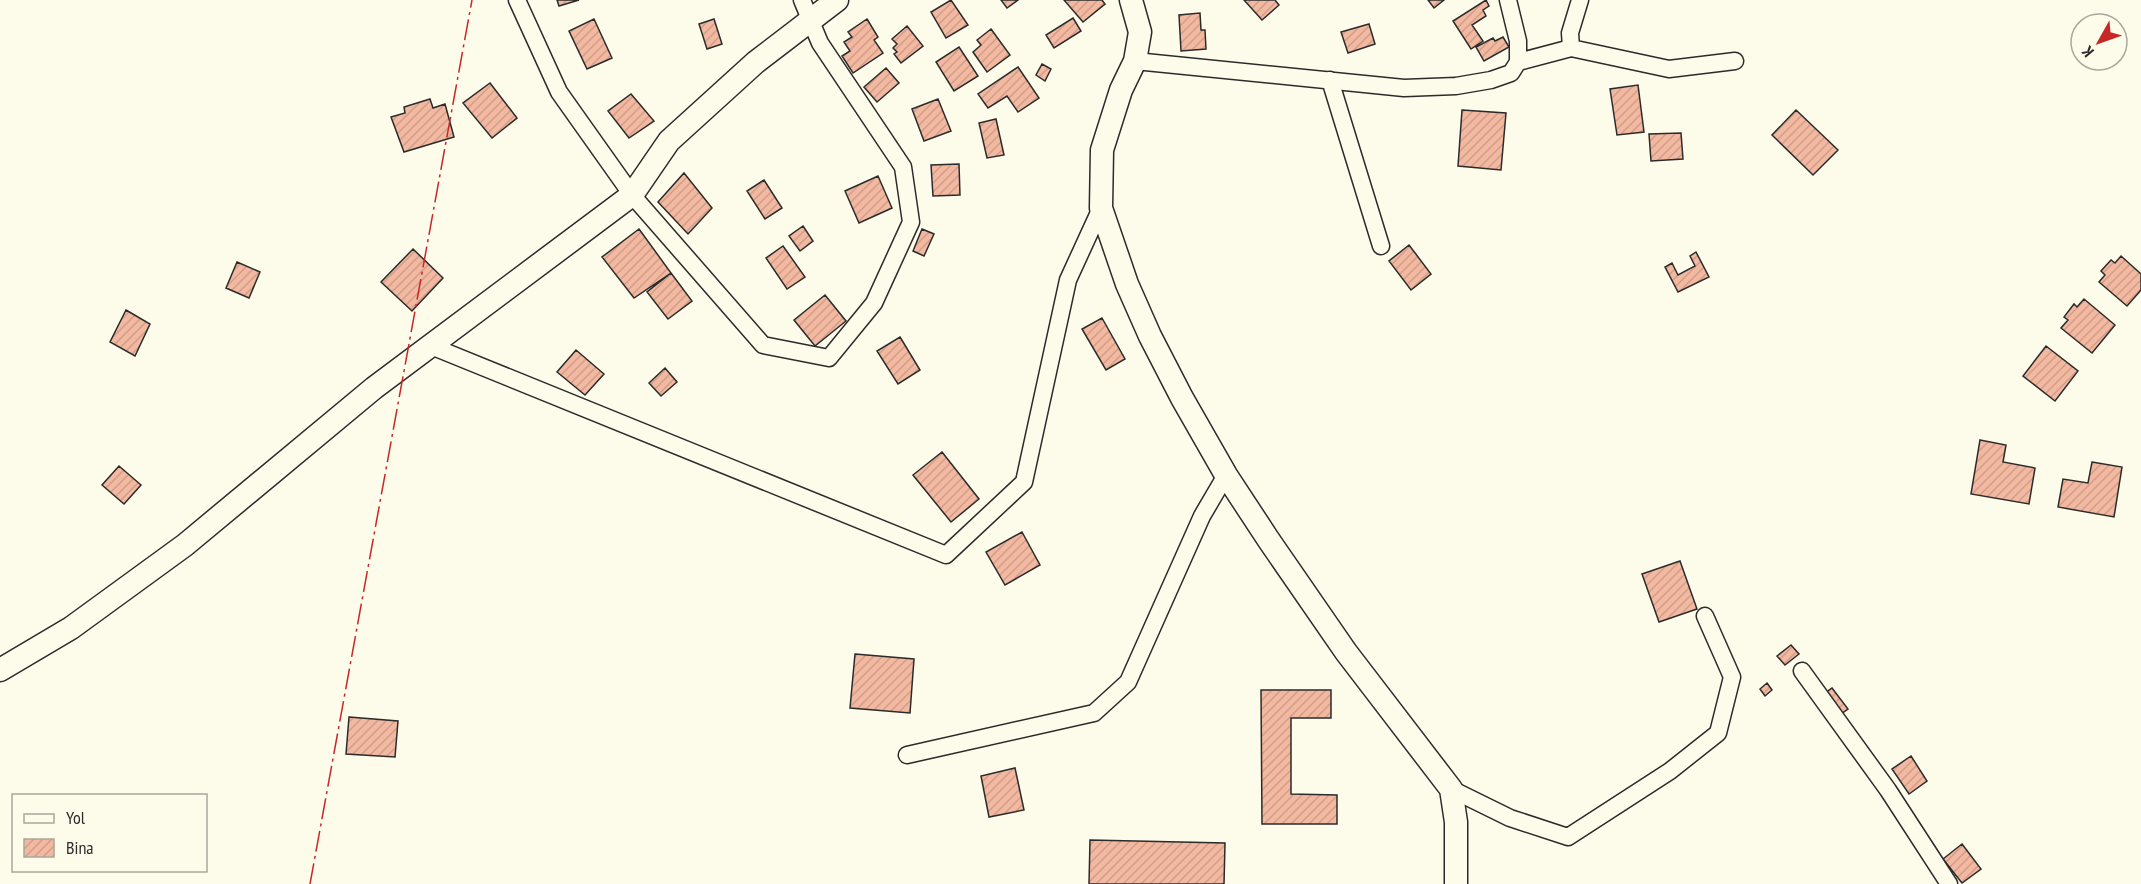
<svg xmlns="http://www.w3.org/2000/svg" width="2141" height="884" font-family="'PT Sans Narrow',sans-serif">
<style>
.building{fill:url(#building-hatch);stroke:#2b2b2b;stroke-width:1.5}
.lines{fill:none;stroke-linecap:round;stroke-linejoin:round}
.street-casing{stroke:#2b2b2b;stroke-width:19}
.secondary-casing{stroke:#2b2b2b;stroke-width:25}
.street{stroke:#fdfbea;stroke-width:16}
.secondary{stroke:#fdfbea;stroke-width:22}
.power{stroke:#c62828;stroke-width:1.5;stroke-dasharray:21 4.5 3 4.5;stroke-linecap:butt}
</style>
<defs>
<pattern id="building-hatch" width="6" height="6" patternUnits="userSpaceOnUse" patternTransform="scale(1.5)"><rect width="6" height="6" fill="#f2b8a0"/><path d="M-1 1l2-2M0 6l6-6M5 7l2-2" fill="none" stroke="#d09e8a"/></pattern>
</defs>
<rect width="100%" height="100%" fill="#fdfbea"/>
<!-- building -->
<path class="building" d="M557,0h22l-20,6z
M951,0l17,25 -22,13 -15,-26z
M1001,0h17l-11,8z
M1064,0h38l3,4 -22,18z
M1244,0h31l4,5 -17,15z
M1428,0h16l-10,8z
M1486,0l3,6 -6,4 3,6 -14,9 11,16 -12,8 -18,-28z
M1200,13l1,17h4l1,19 -25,2 -2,-36z
M1073,18l8,13 -27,17 -8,-13z
M594,19l18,39 -25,11 -18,-38z
M714,19l8,25 -15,5 -8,-25z
M867,19l11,18 -4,3 9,13 -30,20 -11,-17 8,-5 -6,-9 8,-5 -4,-5z
M1369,24l6,20 -27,9 -7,-21z
M907,26l16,20 -22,17 -7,-9 3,-2 -4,-4 4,-4 -5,-5z
M991,29l19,26 -23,17 -14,-20 8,-7 -4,-5z
M1503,37l6,10 -25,14 -8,-14 17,-9 2,3z
M959,47l19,29 -24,15 -18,-29z
M1042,64l9,5 -6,12 -9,-6z
M1018,67l21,31 -21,14 -11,-16 -19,12 -10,-14z
M886,68l13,15 -22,19 -13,-15z
M490,83l27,35 -25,20 -29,-35z
M1638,85l6,47 -27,3 -7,-46z
M631,94l23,27 -25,17 -21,-27z
M430,99l3,9 12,-4 9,33 -50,15 -13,-35 14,-4 -1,-6z
M938,99l13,32 -27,10 -12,-32z
M1462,110l44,3 -5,57 -43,-4z
M1796,110l42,40 -25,25 -41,-40z
M996,119l8,36 -17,3 -8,-35z
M1681,133l2,26 -32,2 -2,-27z
M959,164l1,31 -27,1 -2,-31z
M684,173l28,35 -24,26 -30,-32z
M878,176l14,32 -33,15 -14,-32z
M764,180l18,28 -17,11 -18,-28z
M803,226l10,15 -13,10 -11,-15z
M639,229l32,44 -37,25 -32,-41z
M922,229l12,5 -10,22 -11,-5z
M1409,245l22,29 -20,16 -22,-29z
M783,246l22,31 -18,12 -21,-31z
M413,249l30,29 -31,33 -31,-29z
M1696,252l13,25 -31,15 -13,-25 7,-4 6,12 17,-9 -5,-10z
M2121,256l20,18v16l-14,16 -28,-24 6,-7 -4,-4 10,-11 4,3z
M237,262l23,10 -11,26 -23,-10z
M671,273l21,28 -24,18 -21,-27z
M825,295l21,26 -31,25 -21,-26z
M2084,299l31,26 -23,28 -31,-25 7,-8 -4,-3 10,-13 3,3z
M126,310l24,14 -15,32 -25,-14z
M1102,318l23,41 -19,11 -24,-41z
M900,337l20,33 -22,14 -21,-33z
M2046,346l32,25 -23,30 -32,-25z
M576,350l28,24 -19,21 -28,-23z
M665,368l12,14 -16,14 -12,-13z
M1980,440l26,5 -3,17 32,6 -6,36 -58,-10z
M942,452l37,47 -28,23 -38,-47z
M2092,462l30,5 -8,50 -56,-10 5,-28 25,4z
M119,466l22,19 -17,19 -22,-19z
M1022,532l18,33 -35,20 -19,-33z
M1680,561l17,48 -38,13 -17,-48z
M1791,645l8,9 -14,11 -8,-9z
M855,654l59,5 -4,54 -60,-5z
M1767,683l5,7 -7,6 -5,-7z
M1832,688l16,21 -7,5 -16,-21z
M1261,690h70v28h-40v76l46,1v29h-75z
M349,717l49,4 -3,36 -49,-3z
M1911,756l16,25 -18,13 -17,-25z
M1015,768l9,42 -35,7 -8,-41z
M1090,840l135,3 -1,41h-135z
M1962,844l19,25 -19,14 -19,-24z"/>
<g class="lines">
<!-- street casing -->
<g class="street-casing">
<path id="street" d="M517,0l42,92 73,103 131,150 66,13 45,-55 37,-81 -8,-55 -83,-124 -18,-43
M1571,48l-1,-15 10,-33
M1135,61l269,27 52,-2 35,-6 20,-7 7,-11v-21l-10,-41
M1518,62l53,-14 98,21 66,-8
M1330,80l51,166
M431,346l515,209 78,-73 44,-202 33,-72
M1802,671l86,119 61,94
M907,755l187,-42 34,-31 74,-166 24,-41
M1451,789l59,29 58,19 102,-66 48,-38 14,-56 -27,-61"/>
</g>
<!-- secondary casing -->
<g class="secondary-casing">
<path id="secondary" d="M1131,0l9,32 -5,29 -14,29 -19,60 -1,58 26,76 23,52 32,62 44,77 42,64 78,113 105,137 5,33v62
M0,670l71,-42 114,-83 189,-157 258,-193 37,-54 87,-79 81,-62"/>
</g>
<!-- street -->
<use href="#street" class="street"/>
<!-- secondary -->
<use href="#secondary" class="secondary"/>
<!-- power -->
<path class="power" d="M310,884l162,-884"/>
</g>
<!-- legend -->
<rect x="12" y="794" width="195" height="78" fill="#fdfbea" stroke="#a9a89e" stroke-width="1.5"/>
<rect x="24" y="814" width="30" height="9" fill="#fdfbea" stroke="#a9a89e" stroke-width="1.5"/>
<text x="66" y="824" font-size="18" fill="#2b2b2b">Yol</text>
<rect x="24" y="839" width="30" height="18" fill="url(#building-hatch)" stroke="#a9a89e" stroke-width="1.5"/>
<text x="66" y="854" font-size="18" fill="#2b2b2b">Bina</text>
<!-- north arrow -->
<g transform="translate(2099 42) rotate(230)"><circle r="28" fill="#fdfbea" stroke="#a9a89e" stroke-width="1.5"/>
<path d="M0-4.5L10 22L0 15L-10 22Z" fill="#c62828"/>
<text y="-9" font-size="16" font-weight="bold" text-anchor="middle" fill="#2b2b2b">K</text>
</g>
</svg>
